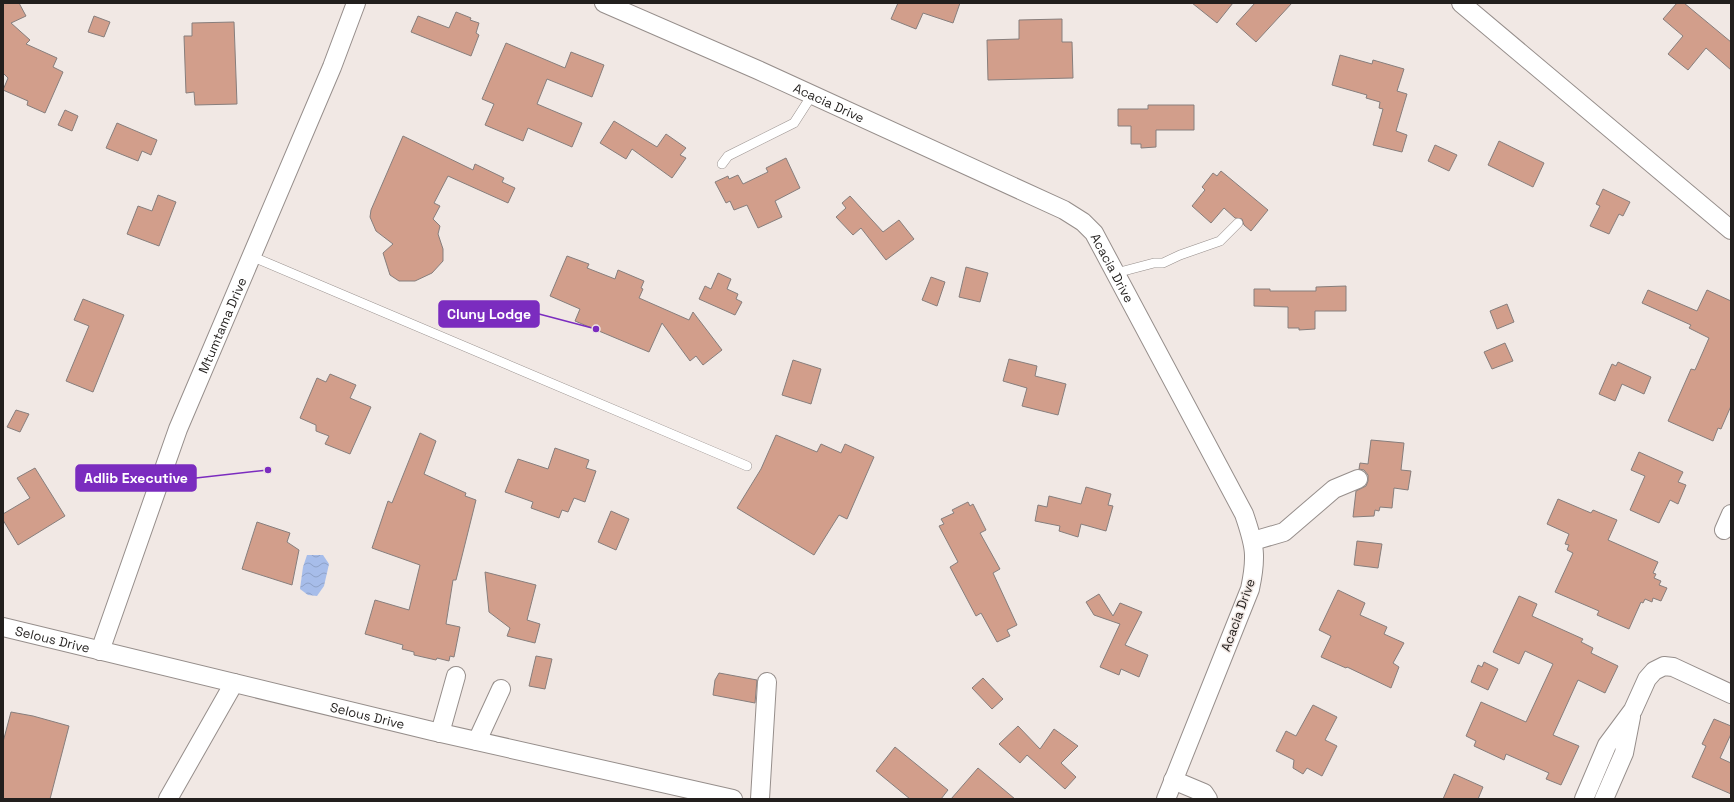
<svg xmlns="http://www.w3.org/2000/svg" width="1734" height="802" font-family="'Space Grotesk',sans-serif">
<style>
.water{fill:url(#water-waves)}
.building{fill:#d29e8b;stroke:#877e7c}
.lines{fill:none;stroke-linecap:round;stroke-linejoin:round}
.service-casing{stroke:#968e8b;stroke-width:10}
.minor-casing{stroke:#968e8b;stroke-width:20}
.service{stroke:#fff;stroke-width:9}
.minor{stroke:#fff;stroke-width:18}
.labels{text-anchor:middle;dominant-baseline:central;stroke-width:3;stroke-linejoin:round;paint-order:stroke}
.street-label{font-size:13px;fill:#221f1d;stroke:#f1e8e4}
.leader{fill:none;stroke:#7b2cbf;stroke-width:1.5}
.callout-dot{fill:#7b2cbf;stroke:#f1e8e4;stroke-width:1.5}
.callout{fill:#7b2cbf;stroke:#7b2cbf;stroke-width:1.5}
.callout-label{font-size:14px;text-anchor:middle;font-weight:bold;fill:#fff}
</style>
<defs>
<pattern id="water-waves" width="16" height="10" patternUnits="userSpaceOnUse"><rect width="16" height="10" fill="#a7bdea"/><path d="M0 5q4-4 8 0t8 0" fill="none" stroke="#8fa2c8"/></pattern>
</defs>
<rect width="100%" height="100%" fill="#f1e8e4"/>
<!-- water -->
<path class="water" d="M307,555h16l6,9 -5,22 -7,10 -9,-1 -8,-6 3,-22z"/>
<!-- building -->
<path class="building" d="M3,3h16l7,13 -15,7 19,17 -4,4 31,14 -4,9 10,5 -18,41 -18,-8 1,-4 -25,-11 5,-12 -5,-5z
M898,3h62l-7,20 -30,-10 -7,16 -25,-10z
M1192,3h41l-16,20z
M1255,3h37l-36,39 -20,-18z
M1677,3h7l47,39v28l-25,-22 -18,22 -20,-16 15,-18 -20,-17z
M456,12l15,6 -1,2 9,3 -3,10 3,2 -8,21 -60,-24 7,-16 31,12z
M94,16l16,6 -6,15 -16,-5z
M1062,19v23h10l1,36 -85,2 -1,-40 32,-1v-19z
M234,22l3,82 -42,1 -1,-13 -8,1 -2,-57h8v-13z
M506,43l59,25 6,-16 33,13 -12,32 -45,-18 -10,25 45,19 -10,24 -44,-19 -5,13 -38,-16 9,-21 -12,-5z
M1340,55l32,9 1,-4 31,9 -7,22 10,3 -11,37 11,4 -5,17 -29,-7 10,-36 -4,-1 1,-6 -14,-4 1,-3 -35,-10z
M1148,105h46v25h-38v17l-15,1v-4h-10v-18h-13v-17h30z
M65,110l13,6 -6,15 -14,-6z
M614,121l43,26 9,-13 20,14 -6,7 6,3 -14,20 -40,-29 -6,10 -26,-16z
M117,123l40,17 -6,15 -9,-4 -4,10 -32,-13z
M403,136l70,34 2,-6 29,14 -2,4 13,6 -7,15 -60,-27 -14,27 6,3 -7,13 7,7 -2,8 5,15v12l-11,12 -17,8h-16l-9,-6 -7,-22 10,-9 -17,-13 -6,-14 1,-7z
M1499,141l45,22 -11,24 -45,-22z
M1435,145l22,10 -8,16 -21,-10z
M786,158l14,30 -25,13 7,16 -24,11 -11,-23 -13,5 -4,-9 -4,2 -11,-21 13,-6 1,3 9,-4 5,9 25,-12 -2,-4z
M1221,171l47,39 -17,21 -7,-6 -2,-6 -7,-1 -11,-10 -13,15 -19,-17 13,-16 -3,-3 11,-14 4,3z
M1603,189l27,13 -7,14 -4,-2 -10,20 -19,-8 10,-20 -4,-2z
M158,195l18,7 -17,44 -32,-12 11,-28 14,5z
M850,196l33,36 16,-12 15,19 -28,21 -25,-32 -8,7 -17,-18 10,-9 -4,-5z
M567,256l22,8 -2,4 28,11 3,-9 26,11 -3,7 2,1 -4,9 50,22 4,-8 29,38 -19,15 -7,-9 -6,5 -28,-38 -13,29 -74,-31 5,-12 -30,-13z
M966,267l22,6 -8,29 -21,-5z
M718,273l13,6 -4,10 11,5 -2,5 6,3 -7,13 -36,-16 6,-13 6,3z
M931,277l14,5 -8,24 -15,-6z
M1346,286v25h-31v18l-16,1v-2h-11v-21l-34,-1v-17h16v2h46v-4z
M1648,290l49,21 10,-21 24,11v105l-10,23 -3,-1 -5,13 -45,-20 23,-52 4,1 14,-32 -20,-10 2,-3 -49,-22z
M83,299l41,16 -31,77 -27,-11 23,-55 -15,-6z
M1507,304l7,18 -17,7 -7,-18z
M1505,343l8,18 -21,8 -8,-17z
M1009,359l28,7 -2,10 31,8 -8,31 -36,-9 5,-18 -24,-7z
M793,360l28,9 -10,35 -29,-9z
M1618,362l33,15 -7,17 -22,-10 -7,17 -16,-7 13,-30 4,2z
M330,374l26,11 -6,13 21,9 -21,47 -25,-10 4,-8 -13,-5v-6l-16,-7 17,-40 9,4z
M16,410l13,4 -9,18 -13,-5z
M420,433l16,8 -12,33 42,19 -1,3 11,4 -20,80h-3l-7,44 14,3 -6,30 -4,-1 -1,5 -12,-3 -1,2 -22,-5v-3l-12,-3 1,-4 -38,-11 10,-34 34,10 11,-45 -48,-17 16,-47 4,2z
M776,435l41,17 4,-8 20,9 4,-9 29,13 -27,62 -8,-4 -25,40 -77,-47 24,-39z
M1371,440l33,3 -3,27 10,1 -3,19 -14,-2 -2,20 -12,-1 -1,4 -4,-1 -1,6 -21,1 3,-26 10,-5 2,-5v-6l-4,-5 -5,-1 1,-6 8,1z
M555,448l34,12 -3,8 10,3 -11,31 -11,-4 -6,14 -6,-2 -3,8 -28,-10 2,-6 -28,-10 13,-33 30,10z
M1639,452l44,20 -5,10 8,3 -8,19 -8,-4 -11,23 -29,-13 15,-34 -14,-6z
M35,468l30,48 -47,29 -15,-25v-6l27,-16 -13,-20z
M1086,487l25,7 -3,11 5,1 -7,25 -25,-7 -3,13 -19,-6 1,-5 -25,-5 3,-16 9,2 2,-11 32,8z
M1558,499l33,14 2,-3 24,10 -9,20 50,22 -5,11 3,1 -2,4 7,3 -2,4 8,3 -6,13 -8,-3 -1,4 -7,-3 -2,4 -2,-1 -12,27 -32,-14 2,-4 -44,-19 18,-39 -6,-3 2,-5 -4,-1 4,-10 -22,-10z
M968,502l2,4 3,-2 13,26 -6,3 20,36 -7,4 24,52 -10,5 3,6 -13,6 -16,-29 -5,3 -26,-49 8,-5 -19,-36 5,-2 -3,-5 13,-6 -2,-3z
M611,511l18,8 -13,31 -18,-8z
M257,522l33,11 -3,9 12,8 -7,35 -50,-16z
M1357,541l25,3 -4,24 -24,-3z
M485,572l51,13 -9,35 13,4 -5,19 -28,-7 3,-8 -21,-16z
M1338,590l27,13 -5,12 27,12 -3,7 20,9 -11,20 6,4 -8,21 -44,-21 -1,1 -25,-11 10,-21 -12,-6z
M1099,594l14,22 7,-13 22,9 -17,33 23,10 -9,22 -18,-8 -2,6 -19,-8 20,-43 -26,-9 -8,-13z
M1519,596l18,8 -5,12 51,23 -2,3 12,6 -2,5 27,13 -13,27 -27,-13 -25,55 26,11 -18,39 -15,-6 3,-6 -43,-19 -2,6 -30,-14 2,-5 -10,-5 15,-34 45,20 27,-58 -28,-13 -6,13 -26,-12z
M536,656l16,3 -7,30 -16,-3z
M1484,662l14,7 -10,21 -17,-8 7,-17 4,2z
M719,673l38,7 -2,23 -42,-8 2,-15z
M983,678l20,21 -11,10 -20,-21z
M1313,705l24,12 -12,23 12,6 -15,30 -15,-8 -4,6 -10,-6 1,-8 -18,-9 10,-20 10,5z
M11,712l22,4 36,10 -19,73h-47v-57z
M1714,719l17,7v8l-11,24 11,5v31l-39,-17 14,-31 -4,-2z
M1018,726l22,23 14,-20 24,17 -17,17 15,14 -11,12 -38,-34 -7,8 -21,-19z
M895,747l53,43 -7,9h-31l-34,-28z
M978,768l37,31h-64z
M1454,774l29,13 -5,12h-35z"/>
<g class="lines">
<!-- service casing -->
<g class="service-casing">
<path id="service" d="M722,164l6,-8 66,-33 18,-28
M251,256l496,210
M1116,273l38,-10h9l17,-8 40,-14 18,-18"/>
</g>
<!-- minor casing -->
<g class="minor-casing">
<g id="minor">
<path id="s1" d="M604,3l154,67 306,140 19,12 11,11 150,281c11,32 13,42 6,75l-84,210"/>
<path d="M1461,3l270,227"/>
<path d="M1724,530l7,-16"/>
<path d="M1253,541l31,-9 50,-43 24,-10"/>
<path id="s2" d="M3,627l429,104 301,68"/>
<path id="s3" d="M100,651l78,-222 154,-362 24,-64"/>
<path d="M440,733l16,-57"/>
<path d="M477,741l24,-52"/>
<path d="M1173,780l31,13 4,6"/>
<path d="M168,799l66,-116"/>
<path d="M760,799l7,-117"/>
<path d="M1584,799l23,-54 26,-35 14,-31 7,-8 10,-5 9,1 58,27"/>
<path d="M1604,799l20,-46 7,-36"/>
</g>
</g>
<!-- service -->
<use href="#service" class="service"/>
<!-- minor -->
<use href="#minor" class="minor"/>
</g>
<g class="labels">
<!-- street labels -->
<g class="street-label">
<text stroke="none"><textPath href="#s1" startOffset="246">Acacia Drive</textPath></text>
<text stroke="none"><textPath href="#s1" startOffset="582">Acacia Drive</textPath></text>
<text stroke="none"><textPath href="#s3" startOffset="348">Mtumtama Drive</textPath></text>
<text transform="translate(1238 615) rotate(-70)">Acacia Drive</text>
<text stroke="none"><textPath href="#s2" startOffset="51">Selous Drive</textPath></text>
<text stroke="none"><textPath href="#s2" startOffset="375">Selous Drive</textPath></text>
</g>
</g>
<!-- callouts -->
<path class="leader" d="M596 329L539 314M268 470L196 478"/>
<g class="callout-dot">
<circle cx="596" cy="329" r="4"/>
<circle cx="268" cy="470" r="4"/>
</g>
<g class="callout">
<rect x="439" y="301" width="100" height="26" rx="4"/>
<rect x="76" y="465" width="120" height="26" rx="4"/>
</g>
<g class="callout-label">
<text x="489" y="319">Cluny Lodge</text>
<text x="136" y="483">Adlib Executive</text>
</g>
<!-- border -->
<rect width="1734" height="802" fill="none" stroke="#221f1d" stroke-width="8"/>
</svg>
